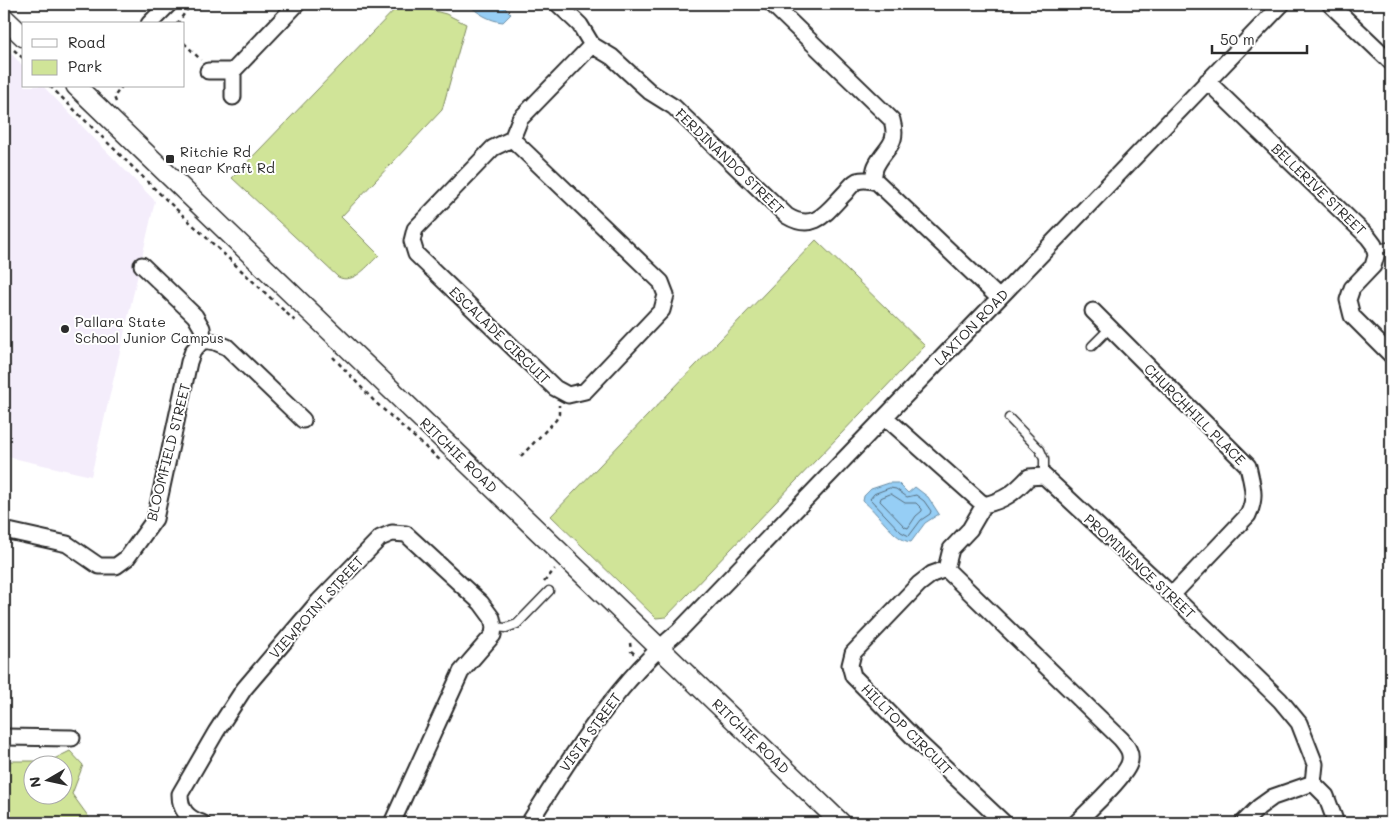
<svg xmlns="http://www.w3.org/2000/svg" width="1395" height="827" font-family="Mali,sans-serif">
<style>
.built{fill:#f4edfb}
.green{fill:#d0e498;stroke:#7e8862;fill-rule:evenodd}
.water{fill:#96cef5;stroke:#6b8da4}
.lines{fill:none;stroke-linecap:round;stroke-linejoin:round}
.shore{stroke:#566c7c;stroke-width:1}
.service-casing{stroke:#2b2b2b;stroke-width:11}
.minor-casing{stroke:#2b2b2b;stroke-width:19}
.tertiary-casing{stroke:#2b2b2b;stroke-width:22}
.path{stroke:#2b2b2b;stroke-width:2.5;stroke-dasharray:4 4;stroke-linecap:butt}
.service{stroke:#fff;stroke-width:8}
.minor{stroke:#fff;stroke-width:15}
.tertiary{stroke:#fff;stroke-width:19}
.poi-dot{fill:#2b2b2b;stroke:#fff;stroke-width:2}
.labels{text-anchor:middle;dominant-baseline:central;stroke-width:4;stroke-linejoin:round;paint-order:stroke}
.poi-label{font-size:14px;fill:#2b2b2b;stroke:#fff;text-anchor:start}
.street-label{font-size:14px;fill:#2b2b2b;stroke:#fff}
</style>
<rect width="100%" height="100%" fill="#fff"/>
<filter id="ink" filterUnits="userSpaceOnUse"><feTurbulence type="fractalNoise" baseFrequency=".02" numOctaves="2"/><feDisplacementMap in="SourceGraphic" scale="10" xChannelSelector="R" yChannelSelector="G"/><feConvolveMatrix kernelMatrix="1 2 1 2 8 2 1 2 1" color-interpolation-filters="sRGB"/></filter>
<g filter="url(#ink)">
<!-- built -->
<path class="built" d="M4,46l20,21v19h19l112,115 -64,275 -87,-20z"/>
<!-- green -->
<path class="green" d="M400,4h24l7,6 15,4 20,10 -24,86 -101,107 38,38c-11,10 -25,30 -41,22l-106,-99z
M816,240l109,106 -259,271 -10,1 -105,-102z
M70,751l13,14 -11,29 21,29h-89v-62h46zM32,764h30v30h-30z"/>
<!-- water -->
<path class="water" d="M468,4h33l10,10 -8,8c-13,-1 -26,-9 -35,-18z
M889,483h9l10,10 7,-6 13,10 11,17 -14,9 -14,19c-17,-1 -34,-31 -48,-41l1,-5 7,-7z"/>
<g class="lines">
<!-- shore -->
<path class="shore" d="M890,488l6,1 11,8 9,-2 8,6 7,10 -1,3 -9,6 -12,16 -8,-4 -31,-33 4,-5z
M891,494l14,9h11l6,6v2l-6,5 -8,12 -3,-1 -25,-26 1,-3z"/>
<!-- service casing -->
<g class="service-casing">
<path id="service" d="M1375,250l16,-4
M1092,346l18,-18
M1009,418l31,32 4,9v17
M494,627l12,1 11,-4 32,-33"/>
</g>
<!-- minor casing -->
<g class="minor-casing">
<path id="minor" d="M558,4l22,21 12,20 20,12 38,35 24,15 113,109c28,17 40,-5 59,-24 3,-4 7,-9 11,-11 7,-2 13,-1 20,1l122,116
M772,4l120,116c7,25 -6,26 -16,46 -2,4 -2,10 -3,15
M1330,4l61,58
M149,24l20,-20
M208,71h25
M1207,81l161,156 6,8 2,11 -3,10 -21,22 -4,12 4,16 39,39
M233,97v-26l64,-67
M512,139l149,143 5,13 -4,15 -77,81 -17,4 -13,-7 -139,-134 -4,-13 3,-12 78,-81 19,-9 8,-20 72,-74
M142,265l53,51 7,12 1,12
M1093,311l155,155c4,19 9,31 0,49l-76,80
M885,417l99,88c21,-5 30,-12 45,-28l15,-1 128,119 108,105 19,23 16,41 -2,19 13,13 10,27
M4,530l63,14 32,22h17l11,-8 28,-39 34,-157 4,-11 10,-11 12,2 12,5 76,73
M946,569l-14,5 -13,10 -66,69 -3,12 3,11 66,67 85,80
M946,569l175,170c6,7 12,15 8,25 -5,14 -41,47 -53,59
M946,569l5,-20 19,-20 14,-24
M4,737l68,1
M202,823c-15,-5 -22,-13 -22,-29l36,-62 28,-43 75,-88 61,-63 12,-5 14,1 75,69 11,15 2,9 -1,8 -32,37 -69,151
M529,823c43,-68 87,-140 150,-192l603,-627
M1243,823l16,-16 14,-10 40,-14"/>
</g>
<!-- tertiary casing -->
<g class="tertiary-casing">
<path id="tertiary" d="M4,18l20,19
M76,86l765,737"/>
</g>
<!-- path -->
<path class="path" d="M177,24l14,-20
M184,43l17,17
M14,50l10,9
M50,86l107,105 138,130
M116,102l-2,-5 8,-11
M333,357l42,45 66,59
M521,456l35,-36 3,-6v-9
M544,582l11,-13
M630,643l1,8 5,4"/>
<!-- service -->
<use href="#service" class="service"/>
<!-- minor -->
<use href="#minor" class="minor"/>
<!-- tertiary -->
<use href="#tertiary" class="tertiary"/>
</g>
</g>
<!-- markers -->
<g class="poi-dot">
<rect x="165" y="154" width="10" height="10" rx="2.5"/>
<circle cx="65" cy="329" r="5"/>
</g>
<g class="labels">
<!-- poi labels -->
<g class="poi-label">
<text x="180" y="151">Ritchie Rd<tspan x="180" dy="16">near Kraft Rd</tspan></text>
<text x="75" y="321">Pallara State<tspan x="75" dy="16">School Junior Campus</tspan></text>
</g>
<!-- street labels -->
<g class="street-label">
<text transform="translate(730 161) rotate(44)">FERDINANDO STREET</text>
<text transform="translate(1319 189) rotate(44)">BELLERIVE STREET</text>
<text transform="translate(971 327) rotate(-46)">LAXTON ROAD</text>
<text transform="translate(500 335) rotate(44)">ESCALADE CIRCUIT</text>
<text transform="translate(1195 414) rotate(45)">CHURCHHILL PLACE</text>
<text transform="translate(168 452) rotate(-76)">BLOOMFIELD STREET</text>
<text transform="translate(459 455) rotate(44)">RITCHIE ROAD</text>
<text transform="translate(1140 566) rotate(43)">PROMINENCE STREET</text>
<text transform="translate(316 607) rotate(-48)">VIEWPOINT STREET</text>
<text transform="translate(907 729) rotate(45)">HILLTOP CIRCUIT</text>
<text transform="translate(590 732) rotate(-54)">VISTA STREET</text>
<text transform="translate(751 736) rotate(44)">RITCHIE ROAD</text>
</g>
</g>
<!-- margin -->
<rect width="1395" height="827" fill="none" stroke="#fff" stroke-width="20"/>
<rect x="10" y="10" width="1375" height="807" fill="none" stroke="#2b2b2b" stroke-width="2" filter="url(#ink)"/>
<!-- legend -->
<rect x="22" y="22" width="162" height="65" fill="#ffffff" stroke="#aaaaaa"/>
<rect x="32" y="39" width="25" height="8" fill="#ffffff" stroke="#aaaaaa"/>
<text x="68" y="48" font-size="15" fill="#2b2b2b">Road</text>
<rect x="32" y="60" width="25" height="15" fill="#d0e498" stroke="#aaaaaa"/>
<text x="68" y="72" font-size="15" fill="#2b2b2b">Park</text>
<!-- north arrow -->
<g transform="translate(48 780) rotate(261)"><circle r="24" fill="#ffffff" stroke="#aaaaaa"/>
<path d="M0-4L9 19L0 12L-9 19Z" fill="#2b2b2b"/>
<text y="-8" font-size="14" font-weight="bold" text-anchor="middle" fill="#2b2b2b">N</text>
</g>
<!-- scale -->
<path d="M1212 45v8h95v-8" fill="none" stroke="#2b2b2b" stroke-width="2.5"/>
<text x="1220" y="45" font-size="15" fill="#2b2b2b" stroke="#ffffff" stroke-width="4" paint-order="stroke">50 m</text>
</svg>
